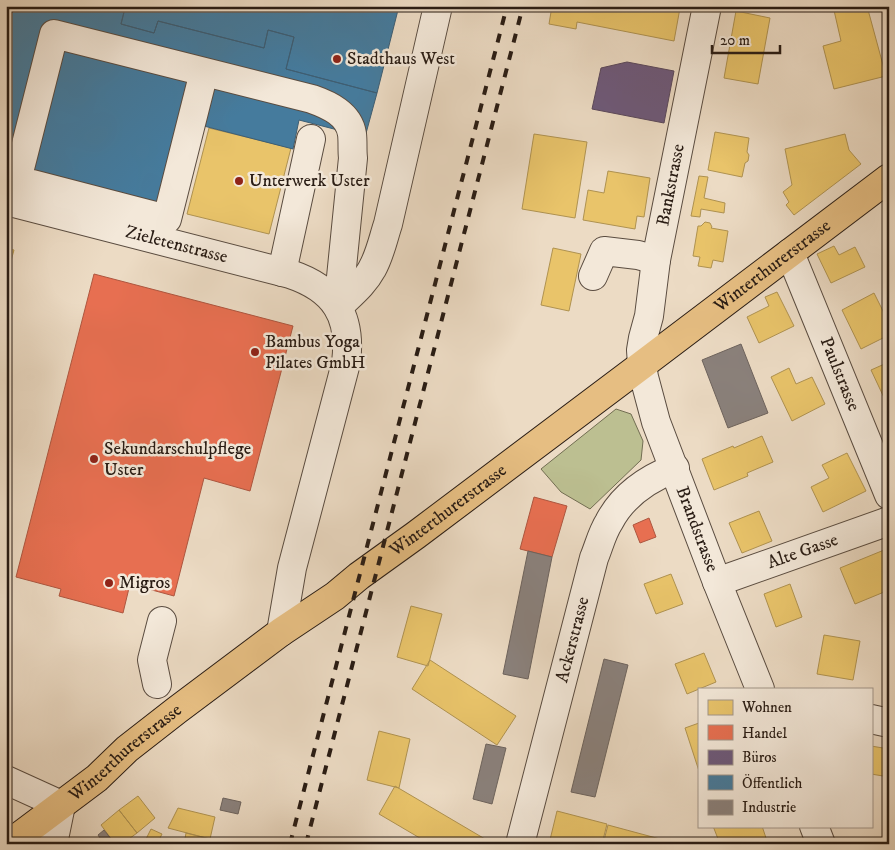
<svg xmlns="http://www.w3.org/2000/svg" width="895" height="850" font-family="'IM FELL DW Pica',serif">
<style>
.green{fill:#bcbf91;stroke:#726e52}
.homes{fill:#e9c46a;stroke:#af9250}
.shops{fill:#e76f51;stroke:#ae563f}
.offices{fill:#6d597a;stroke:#59475b}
.public{fill:#457b9d;stroke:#3d5e74}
.industry{fill:#8a817c;stroke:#6d635d}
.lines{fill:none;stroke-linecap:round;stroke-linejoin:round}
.minor-casing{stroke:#5a4c40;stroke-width:30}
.major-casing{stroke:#291c14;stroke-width:30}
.minor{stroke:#f3e8d9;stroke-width:28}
.major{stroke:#e6be82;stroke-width:28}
.rail{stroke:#291c14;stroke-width:4;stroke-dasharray:9 9;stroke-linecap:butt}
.poi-dot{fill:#8f2418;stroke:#f3e8d9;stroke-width:2}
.labels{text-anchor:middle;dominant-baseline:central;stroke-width:5;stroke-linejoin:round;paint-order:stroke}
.poi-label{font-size:18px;fill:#291c14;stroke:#f3e8d9;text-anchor:start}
.street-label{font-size:18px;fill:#291c14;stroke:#f3e8d9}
</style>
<rect width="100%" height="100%" fill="#ecdbc4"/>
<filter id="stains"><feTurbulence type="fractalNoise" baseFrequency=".004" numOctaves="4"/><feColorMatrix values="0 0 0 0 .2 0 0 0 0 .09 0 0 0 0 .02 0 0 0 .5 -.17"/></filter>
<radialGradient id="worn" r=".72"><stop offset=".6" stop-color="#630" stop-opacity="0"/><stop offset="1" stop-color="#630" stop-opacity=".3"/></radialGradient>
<!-- green -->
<path class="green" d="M616,409l15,5 12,27 -2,19 -51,49 -29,-17 -20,-23z"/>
<!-- homes -->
<path class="homes" d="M552,6h120l8,2 -6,33 -97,-19 -1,7 -27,-5z
M833,6h34l19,70 -52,13 -11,-43 18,-5z
M736,11l34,7 -12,66 -34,-6z
M209,128l82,20 -22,86 -82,-20z
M715,132l34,6 -2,14 2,3 -1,6 -3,2 -3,14 -34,-7z
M534,134l53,8 -12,76 -53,-9z
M845,134l4,16 12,14 -67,51 -8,-10 3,-3 -6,-10 9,-7 -7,-36z
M608,171l42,7 -6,39 -7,-1 -2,13 -52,-9 5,-30 16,3z
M699,176l9,1 -4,21 21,5 -1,10 -23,-4 -1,8 -9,-1z
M705,222l5,1 2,4 -1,1 17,3 -5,31 -10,-2 -2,8 -13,-2 2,-9 -7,-1 5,-30h3z
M834,246l5,9 16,-8 10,20 -34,16 -14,-29z
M6,248l8,2 -8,29z
M553,248l28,6 -12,57 -28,-6z
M777,292l17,34 -35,17 -12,-26 22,-11 -4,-9z
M874,293l15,30v12l-28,14 -19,-39z
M889,362v41l-2,1 -16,-34z
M789,368l7,16 16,-7 13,27 -33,17 -21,-44z
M762,436l11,26 -26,11 1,3 -34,14 -12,-31 31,-13 1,2z
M847,453l19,38 -43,21 -12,-25 18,-9 -7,-13z
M759,511l13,30 -30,12 -13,-30z
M889,548v42l-34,14 -15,-36z
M671,574l12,30 -27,10 -12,-30z
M790,584l12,33 -26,10 -12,-33z
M411,606l31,8 -14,52 -31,-9z
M824,635l36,6 -7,39 -36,-6z
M704,653l12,29 -29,12 -12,-30z
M430,660l86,56 -19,29 -85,-56z
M699,723v48l-14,-43z
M379,731l31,8 -11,49 -32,-8z
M871,746l18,3v28l-18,-3z
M395,786l90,53 -3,5h-52l-51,-30z
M138,796l17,22 -18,15 -18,-23z
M178,808l37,9 -5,22 -42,-11z
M119,810l18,23 -15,11h-7l-14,-19z
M557,811l50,13 -5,20h-53z
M608,825l52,14 -2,5h-55z
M713,826h49l6,18h-48z
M151,829l11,5 -5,10h-7l-5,-3z
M186,833l24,6 -1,5h-25z"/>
<!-- shops -->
<path class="shops" d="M94,274l199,52 -43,165 -46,-13 -30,118 -44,-12 -7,29 -64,-17 2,-7 -45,-12z
M534,497l33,9 -15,51 -32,-8z
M649,518l7,19 -16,6 -7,-18z"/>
<!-- offices -->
<path class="offices" d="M627,62l47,9 -10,52 -72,-14 9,-41z"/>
<!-- public -->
<path class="public" d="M6,6h94l24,6 -3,12 33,9 4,-12 106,27 4,-18 26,7 -8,32 91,24 -12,44 -66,-17 -6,29 -93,-24 -21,86 -173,-44z
M100,6h299l-22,87 -91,-24 8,-32 -26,-7 -4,18 -106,-27 -4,12 -33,-9 3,-12z"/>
<!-- industry -->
<path class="industry" d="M741,344l27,69 -40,15 -26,-68z
M528,551l24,6 -24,122 -25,-5z
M604,659l24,6 -33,132 -24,-5z
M486,744l20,4 -14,56 -19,-5z
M223,798l18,4 -3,12 -18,-4z
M104,830l11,14h-11l-6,-9z"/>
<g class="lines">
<!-- minor casing -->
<g class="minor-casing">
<g id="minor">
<path id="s1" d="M707,6l-51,254 -7,56 -6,22 -2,12 1,15 2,12 12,45 61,160 43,107"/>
<path d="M204,72l-37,147 -150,-39 37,-146 258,65c17,6 37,15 40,35 1,8 0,16 1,24l-15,149"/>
<path id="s2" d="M6,201l284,73c45,15 62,42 56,89l-54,205 -11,64"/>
<path id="s3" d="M790,253l99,242"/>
<path d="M282,272l29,-133"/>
<path d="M593,276l11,-25 34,4 18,5"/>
<path d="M338,307c12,-12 26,-23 34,-38 8,-14 11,-30 16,-45l50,-218"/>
<path id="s4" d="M717,582l172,-61"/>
<path d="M157,684l-5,-24 10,-39"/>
<path d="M871,719l18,4"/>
<path d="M6,780l55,25 -8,39"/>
<path d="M814,826l7,18"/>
<path id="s5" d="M520,844l74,-286c5,-12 8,-25 15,-36 14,-27 38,-43 66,-54"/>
</g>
</g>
<!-- major casing -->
<g class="major-casing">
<g id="major">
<path id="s6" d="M9,844l88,-66 30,-29 50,-39 104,-78 54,-36 24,-20 57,-41 226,-170 247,-187"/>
</g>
</g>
<!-- minor -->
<use href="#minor" class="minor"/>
<!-- major -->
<use href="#major" class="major"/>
<!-- rail -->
<path class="rail" d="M290,844l217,-838
M306,844l217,-838"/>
</g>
<!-- markers -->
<g class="poi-dot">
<circle cx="337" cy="59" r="5"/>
<circle cx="239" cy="181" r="5"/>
<circle cx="255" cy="352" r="5"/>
<circle cx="94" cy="459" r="5"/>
<circle cx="109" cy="583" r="5"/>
</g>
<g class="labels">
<!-- poi labels -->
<g class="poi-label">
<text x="347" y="59">Stadthaus West</text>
<text x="249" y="181">Unterwerk Uster</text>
<text x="265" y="342">Bambus Yoga<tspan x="265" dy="21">Pilates GmbH</tspan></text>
<text x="104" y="449">Sekundarschulpflege<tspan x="104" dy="21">Uster</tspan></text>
<text x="119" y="583">Migros</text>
</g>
<!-- street labels -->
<g class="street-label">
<text transform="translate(671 185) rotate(-79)">Bankstrasse</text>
<text stroke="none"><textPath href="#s2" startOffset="176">Zieletenstrasse</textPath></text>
<text stroke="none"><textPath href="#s6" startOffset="958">Winterthurerstrasse</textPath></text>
<text stroke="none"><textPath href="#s3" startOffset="131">Paulstrasse</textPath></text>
<text stroke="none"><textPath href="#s6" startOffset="552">Winterthurerstrasse</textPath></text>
<text stroke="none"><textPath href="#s1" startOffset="539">Brandstrasse</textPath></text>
<text stroke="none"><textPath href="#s4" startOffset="91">Alte Gasse</textPath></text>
<text stroke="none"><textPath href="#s5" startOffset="211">Ackerstrasse</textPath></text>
<text stroke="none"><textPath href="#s6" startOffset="148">Winterthurerstrasse</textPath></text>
</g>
</g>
<!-- margin -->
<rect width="895" height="850" fill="none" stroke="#ecdbc4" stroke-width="25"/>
<rect x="8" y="8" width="880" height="835" fill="none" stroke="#291c14" stroke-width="2.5"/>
<rect x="12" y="12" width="870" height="825" fill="none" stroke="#291c14"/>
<!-- legend -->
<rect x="698" y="688" width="175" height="140" fill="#f3e8d9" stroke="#a2968a"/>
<rect x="708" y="700" width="25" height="15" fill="#e9c46a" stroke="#a2968a"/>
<text x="742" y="712" font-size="15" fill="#291c14">Wohnen</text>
<rect x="708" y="725" width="25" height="15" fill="#e76f51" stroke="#a2968a"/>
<text x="742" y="738" font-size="15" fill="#291c14">Handel</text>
<rect x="708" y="750" width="25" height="15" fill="#6d597a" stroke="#a2968a"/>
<text x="742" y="762" font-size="15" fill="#291c14">Büros</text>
<rect x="708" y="775" width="25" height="15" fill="#457b9d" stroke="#a2968a"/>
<text x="742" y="788" font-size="15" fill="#291c14">Öffentlich</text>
<rect x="708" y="800" width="25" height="15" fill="#8a817c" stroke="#a2968a"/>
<text x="742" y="812" font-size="15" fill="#291c14">Industrie</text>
<!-- scale -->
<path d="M712 45v8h68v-8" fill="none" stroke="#291c14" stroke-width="2.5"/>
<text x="720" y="45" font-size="15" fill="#291c14" stroke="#f3e8d9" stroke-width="4" paint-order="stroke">20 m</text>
<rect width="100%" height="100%" filter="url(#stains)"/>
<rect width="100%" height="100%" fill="url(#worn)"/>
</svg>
